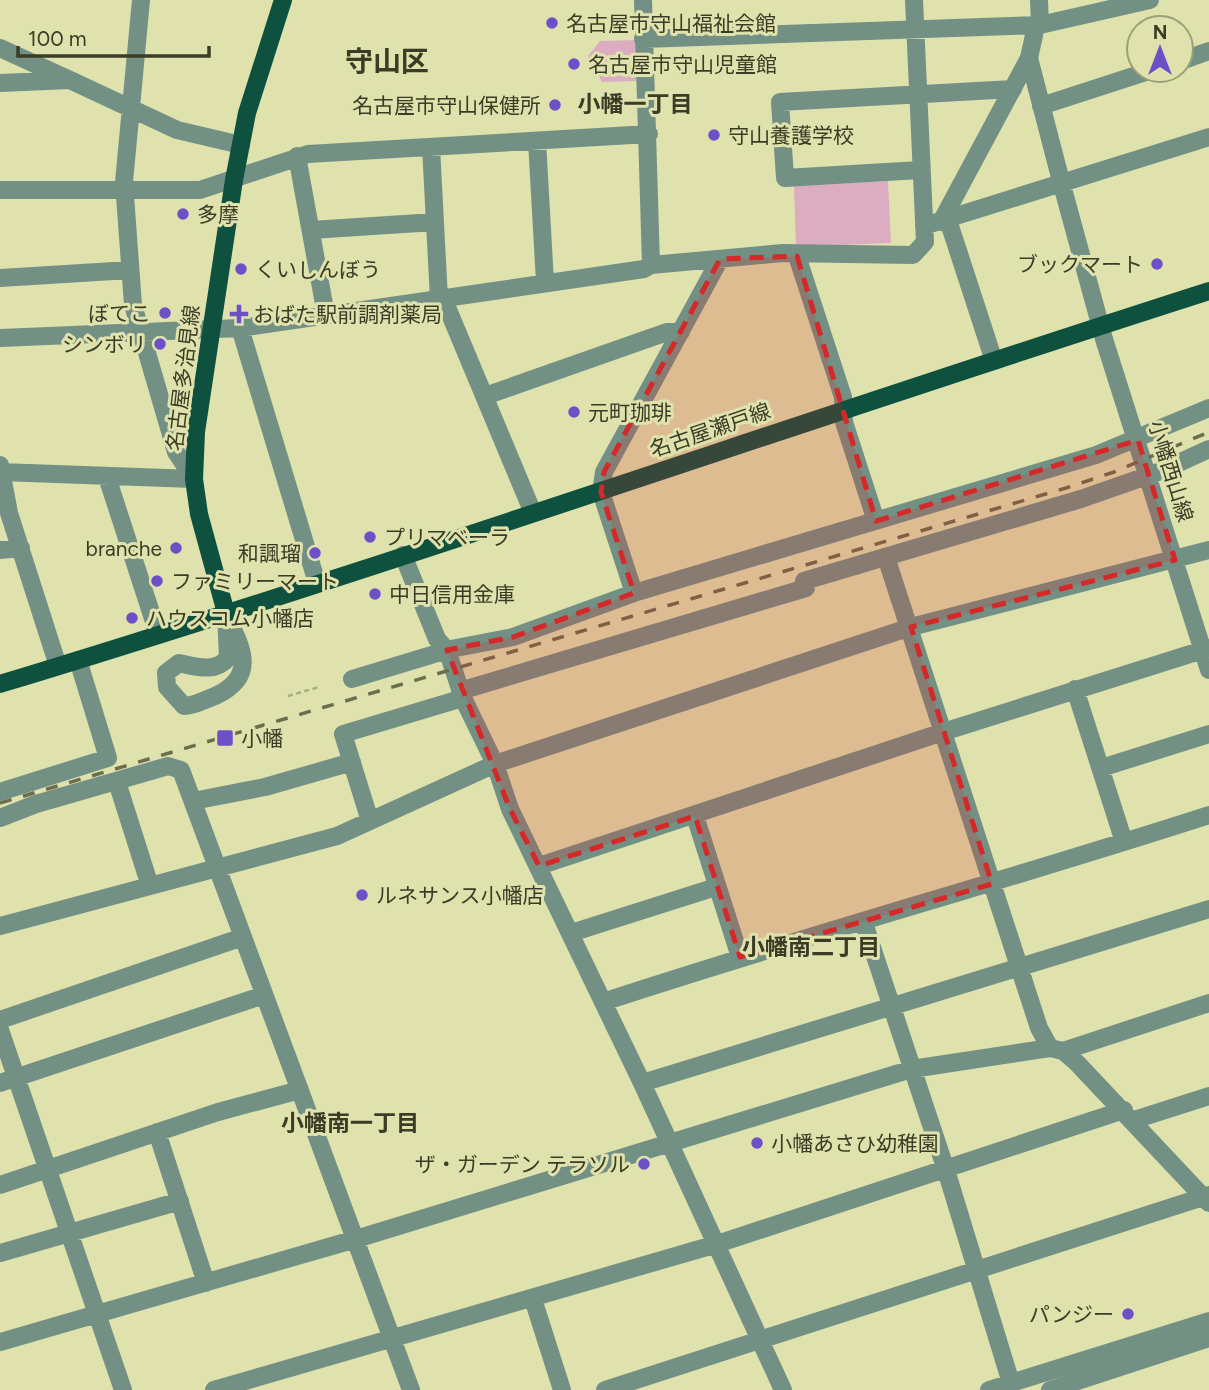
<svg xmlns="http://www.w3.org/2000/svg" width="1209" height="1390" font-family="Figtree,'Noto Sans JP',sans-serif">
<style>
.green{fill:#dcadc1}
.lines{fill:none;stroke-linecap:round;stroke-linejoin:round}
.path{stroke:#a9ab80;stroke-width:2.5;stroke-dasharray:5 3.5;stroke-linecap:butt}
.minor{stroke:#739085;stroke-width:18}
.major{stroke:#0f513f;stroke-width:18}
.rail{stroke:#6b6d4d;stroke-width:3.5;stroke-dasharray:12 12;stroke-linecap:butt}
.marked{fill:#d62828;fill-opacity:0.2;stroke:#d62828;stroke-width:5;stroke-dasharray:14 9;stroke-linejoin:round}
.poi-dot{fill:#6d4fc8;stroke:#dfe2ad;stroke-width:2.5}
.labels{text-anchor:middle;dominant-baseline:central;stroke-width:6;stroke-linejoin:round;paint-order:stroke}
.poi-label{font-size:21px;fill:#3b3c26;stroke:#dfe2ad;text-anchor:start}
.street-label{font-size:21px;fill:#3b3c26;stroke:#dfe2ad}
.neighbourhood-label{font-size:23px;font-weight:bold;fill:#3b3c26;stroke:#dfe2ad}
.district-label{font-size:28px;font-weight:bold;fill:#3b3c26;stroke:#dfe2ad}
</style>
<rect width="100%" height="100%" fill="#dfe2ad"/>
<!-- green -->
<path class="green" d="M638,40l1,41 -37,1 -14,-26 12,-15z
M888,181l3,62 -95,4 -2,-61z"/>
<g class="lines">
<!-- path -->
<path class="path" d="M288,696l31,-9"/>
<!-- minor -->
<path class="minor" d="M643,0l8,265
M1039,0l1,25 110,-25
M1036,26l-7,32 33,127 42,154 105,331
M643,39l397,-14
M0,48l70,32
M1181,61l28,-10
M0,83l70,-3 107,50 64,15
M1041,106l111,-36
M537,141l8,141
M431,147l8,152
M297,156l29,159
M920,170l-135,8 -5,-76 233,-13
M0,190h200l108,-36 341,-20
M948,220l46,141
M941,222l88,-164
M924,226l285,-89
M311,230l124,-8
M797,256l46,141 1,25 32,99
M0,278l130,-8
M444,300l89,213
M240,328l77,255
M0,338l240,-10 404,-59 7,-4 132,-12 130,2 12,-13 -11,-242
M485,396l182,-64h14
M0,465l9,48 49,153
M0,472l194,7 -18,-27 -43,-147 -9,-123 17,-182
M107,477l51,157
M0,550l21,-2
M403,555l34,84 10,11 16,48 32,66 15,45 132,274 141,307
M886,557l153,471 11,20 13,3 14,12 132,140
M634,593l-33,-101 3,-20 116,-213
M226,613l2,45c-13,15 -31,9 -49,5l-13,10 1,14 17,19c11,0 20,-6 31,-10 41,-19 29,-46 12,-78
M352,679l99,-30 62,-12 121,-44 462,-138 113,-47
M1075,689l49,153
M460,691l346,-103 -2,-7 277,-82 80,-28 48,-22
M1101,768l108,-34
M117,782l33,104
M0,792l108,-34 -30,-98
M193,801l72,-14 87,-25
M695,816l45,141
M0,818l36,-14 132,-38 13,4 230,620
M370,821l-27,-87 120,-36
M539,866l404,-134 266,-84
M864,923l82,247 65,213
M0,926l337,-90 158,-72 416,-137 298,-77
M571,933l145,-46
M603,1002c201,-66 405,-122 606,-187
M0,1020l243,-83
M0,1030l123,360
M1063,1051l146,-48
M0,1083l264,-88
M642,1083l567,-174
M1134,1120l75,-24
M157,1132l49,151
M0,1185l218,-73 82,-22
M0,1253l180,-52
M533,1299l29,91
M0,1342l356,-103 556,-170 138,-21
M214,1390l503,-146 407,-134
M605,1390l604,-195
M989,1390l220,-69
M1050,1390l159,-52"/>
<!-- major -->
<path class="major" d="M226,613l-27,-99 -5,-35 2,-47 38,-252 13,-67 36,-113
M0,684c405,-123 805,-264 1209,-393"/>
<!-- rail -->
<path class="rail" d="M0,803l1066,-315 48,-16 95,-40"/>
</g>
<!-- marked area -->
<path class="marked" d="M797,256l79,265 262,-81 37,120 -264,67 81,257 -252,73 -45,-141 -156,50 -29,-57 -63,-159 66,-13 121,-44 -33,-101 3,-20 116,-213z"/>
<!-- markers -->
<g class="poi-dot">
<circle cx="552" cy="23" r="7"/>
<circle cx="574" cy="64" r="7"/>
<circle cx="555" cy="105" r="7"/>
<circle cx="714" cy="135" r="7"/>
<circle cx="183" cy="214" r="7"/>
<circle cx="1157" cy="264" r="7"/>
<circle cx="241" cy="269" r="7"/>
<circle cx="165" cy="313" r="7"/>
<path d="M235.5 303.5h7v7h7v7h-7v7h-7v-7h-7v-7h7z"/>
<circle cx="160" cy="344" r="7"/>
<circle cx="574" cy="412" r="7"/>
<circle cx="370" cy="537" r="7"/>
<circle cx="176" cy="548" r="7"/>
<circle cx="315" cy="553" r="7"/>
<circle cx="157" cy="581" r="7"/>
<circle cx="375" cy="594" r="7"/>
<circle cx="132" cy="618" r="7"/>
<rect x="216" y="729" width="18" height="18" rx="3.5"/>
<circle cx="362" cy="895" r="7"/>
<circle cx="757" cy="1143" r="7"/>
<circle cx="644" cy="1164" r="7"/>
<circle cx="1128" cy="1314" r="7"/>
</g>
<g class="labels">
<!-- poi labels -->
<g class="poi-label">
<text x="566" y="23">名古屋市守山福祉会館</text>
<text x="588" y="64">名古屋市守山児童館</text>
<text x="541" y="105" text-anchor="end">名古屋市守山保健所</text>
<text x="728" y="135">守山養護学校</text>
<text x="197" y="214">多摩</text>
<text x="1143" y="264" text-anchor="end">ブックマート</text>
<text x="255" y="269">くいしんぼう</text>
<text x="151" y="313" text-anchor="end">ぼてこ</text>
<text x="253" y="314">おばた駅前調剤薬局</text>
<text x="146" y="344" text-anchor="end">シンボリ</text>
<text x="588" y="412">元町珈琲</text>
<text x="384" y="537">プリマベーラ</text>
<text x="162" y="548" text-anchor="end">branche</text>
<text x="301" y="553" text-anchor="end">和諷瑠</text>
<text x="171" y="581">ファミリーマート</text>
<text x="389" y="594">中日信用金庫</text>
<text x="146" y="618">ハウスコム小幡店</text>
<text x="241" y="738">小幡</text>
<text x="376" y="895">ルネサンス小幡店</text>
<text x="771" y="1143">小幡あさひ幼稚園</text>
<text x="630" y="1164" text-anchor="end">ザ・ガーデン テラソル</text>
<text x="1114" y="1314" text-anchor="end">パンジー</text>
</g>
<!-- street labels -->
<g class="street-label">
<text transform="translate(183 378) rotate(-83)">名古屋多治見線</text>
<text transform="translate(710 430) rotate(-19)">名古屋瀬戸線</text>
<text transform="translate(1171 471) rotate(73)">小幡西山線</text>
</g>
<!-- neighbourhood labels -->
<g class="neighbourhood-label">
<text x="635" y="104">小幡一丁目</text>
<text x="811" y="947">小幡南二丁目</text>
<text x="350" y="1123">小幡南一丁目</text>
</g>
<!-- district labels -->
<g class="district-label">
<text x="387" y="61">守山区</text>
</g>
</g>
<!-- north arrow -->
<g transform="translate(1160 49)"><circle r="33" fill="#dfe2ad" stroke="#9da077" stroke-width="2"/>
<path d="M0-5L12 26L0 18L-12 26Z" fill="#6d4fc8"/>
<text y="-10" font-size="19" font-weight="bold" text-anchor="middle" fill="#3b3c26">N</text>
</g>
<!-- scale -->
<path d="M18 46v10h191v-10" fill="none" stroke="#3b3c26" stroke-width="3.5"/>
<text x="28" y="46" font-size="21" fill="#3b3c26" stroke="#dfe2ad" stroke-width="5" paint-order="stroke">100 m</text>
</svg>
